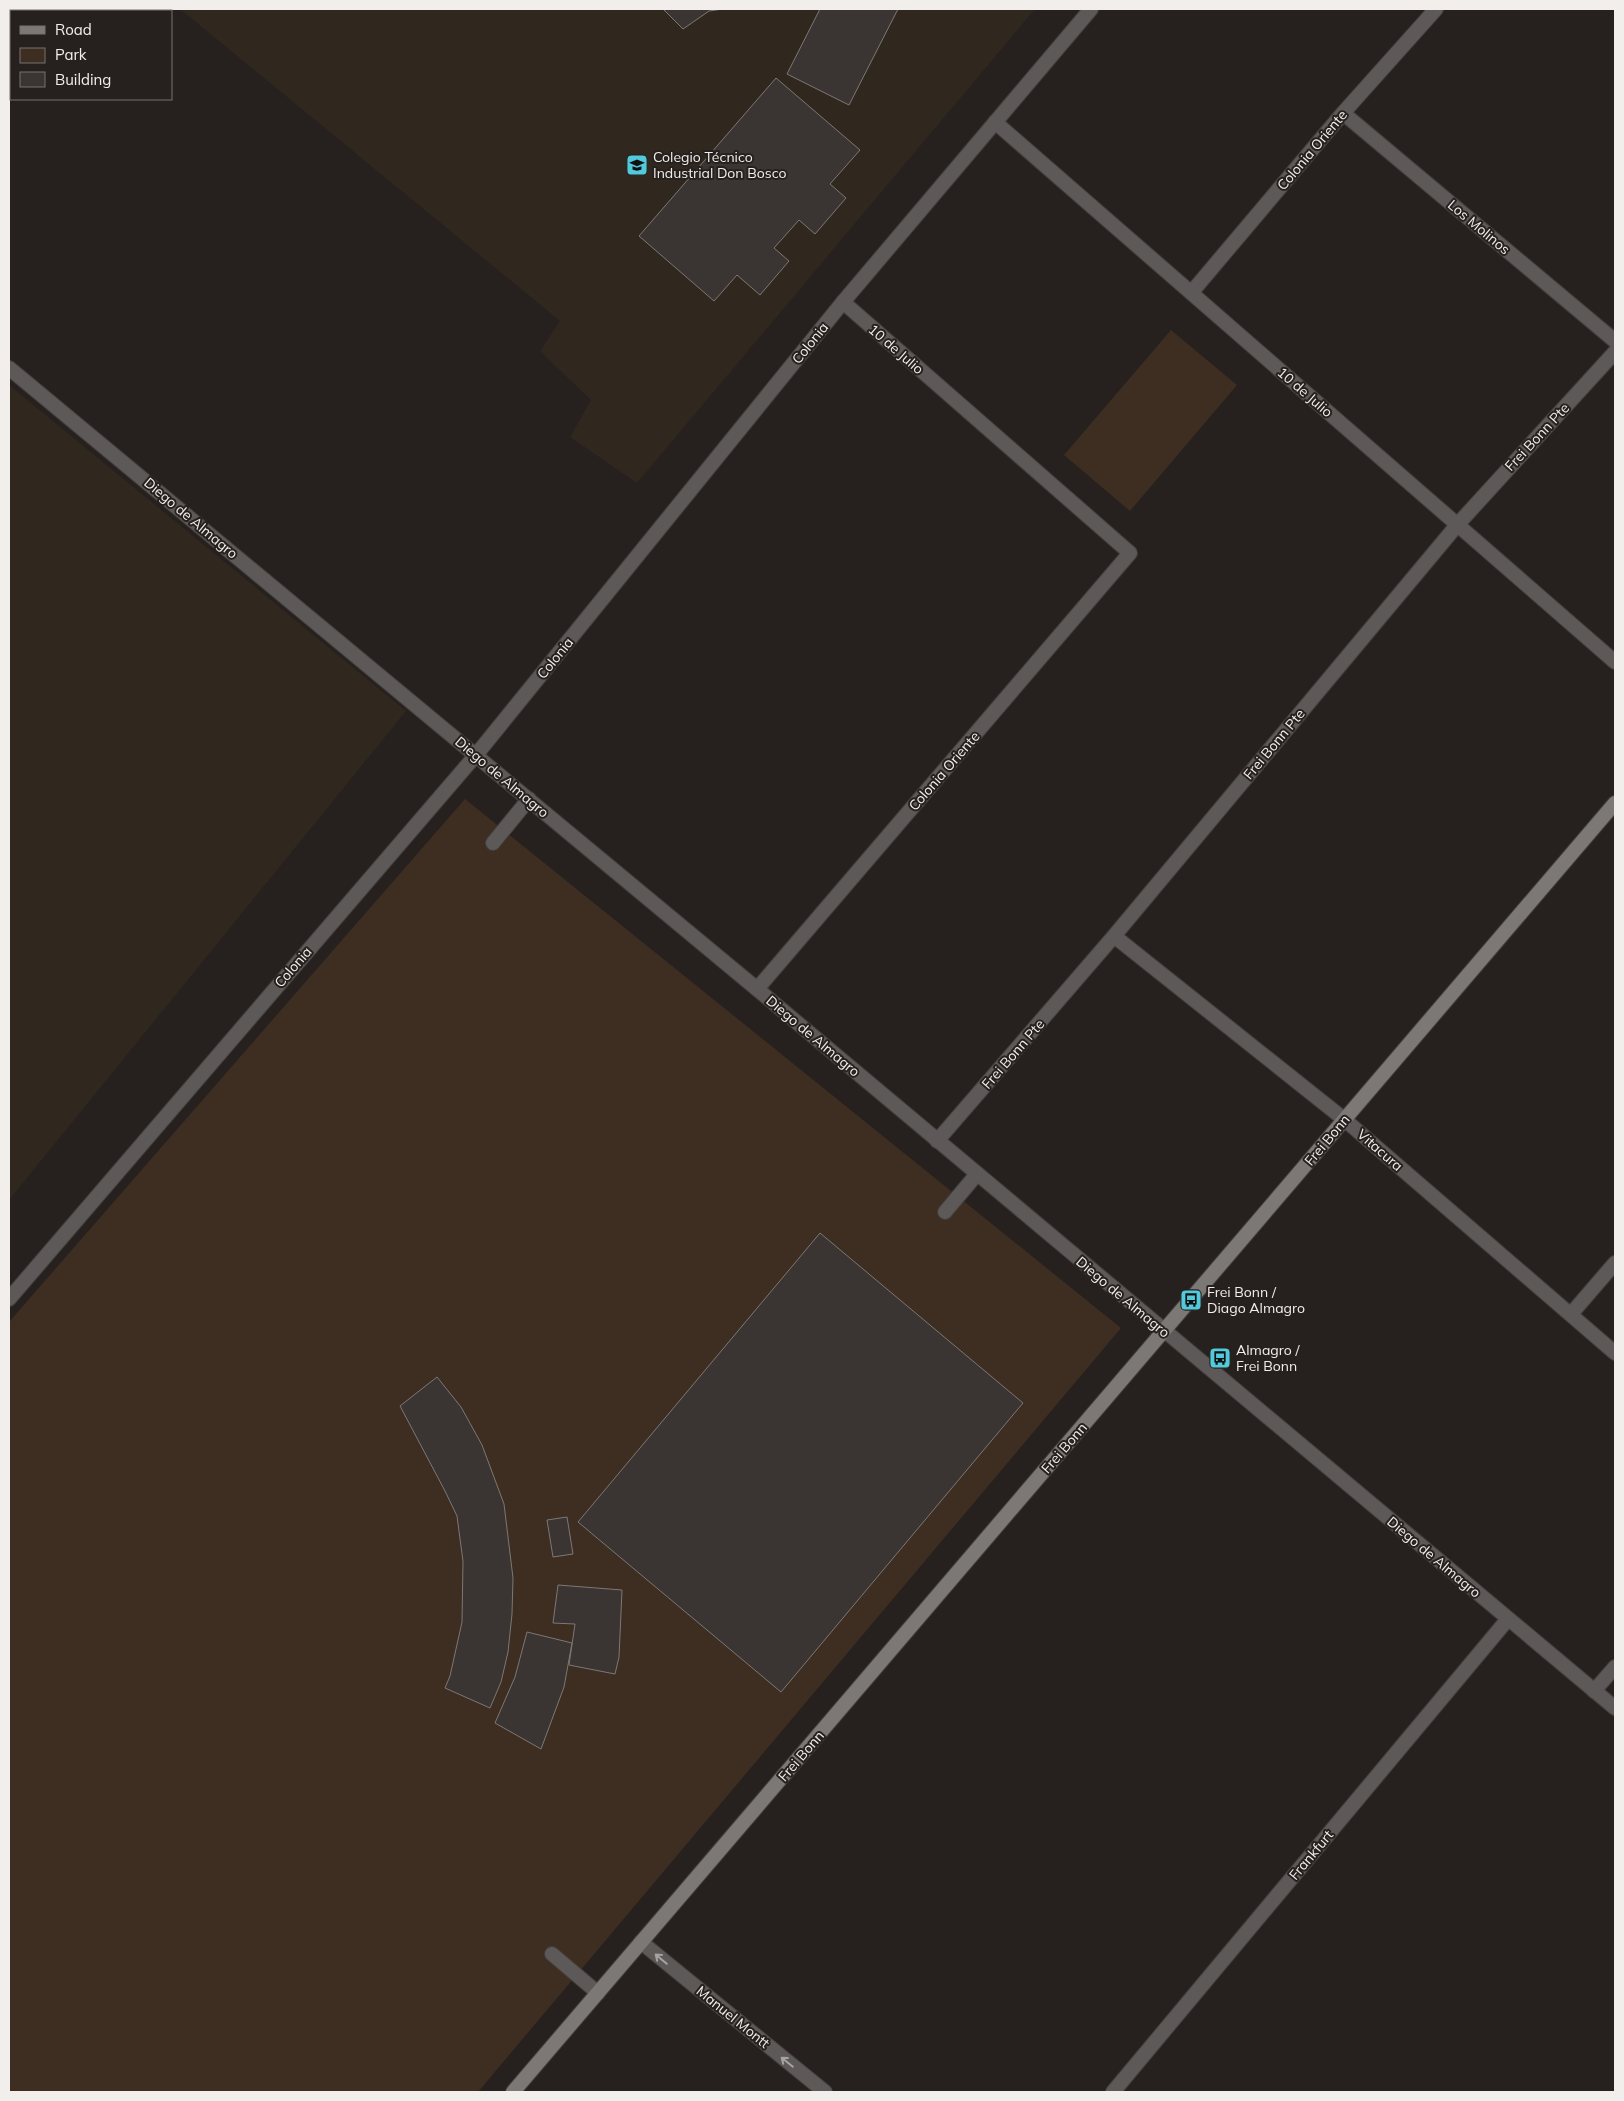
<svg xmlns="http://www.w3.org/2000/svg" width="1624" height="2101" font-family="Mulish,sans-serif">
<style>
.built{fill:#30271f}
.green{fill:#3e2e22}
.building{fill:#3a3532;stroke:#7e7874}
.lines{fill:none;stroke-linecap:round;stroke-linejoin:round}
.service-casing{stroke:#423e3b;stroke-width:16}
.minor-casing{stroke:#423e3b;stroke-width:16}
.tertiary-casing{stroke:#423e3b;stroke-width:16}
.secondary-casing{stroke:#423e3b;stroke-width:16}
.service{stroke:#5c5958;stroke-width:14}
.minor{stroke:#5c5958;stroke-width:14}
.tertiary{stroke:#5c5958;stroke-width:14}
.secondary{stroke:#7c7876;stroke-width:14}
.oneway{stroke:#a6a4a2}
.labels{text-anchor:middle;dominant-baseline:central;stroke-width:4;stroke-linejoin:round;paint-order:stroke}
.street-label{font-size:14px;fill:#f1eeeb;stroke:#26211e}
.poi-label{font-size:14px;fill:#f1eeeb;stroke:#26211e;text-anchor:start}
</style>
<rect width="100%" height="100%" fill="#26211e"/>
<!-- built -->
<path class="built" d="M180,9h855l-398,474 -67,-46 21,-37 -51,-49 20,-30z
M9,385l397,326 -397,489z"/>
<!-- green -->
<path class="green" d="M1171,330l66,55 -107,126 -66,-56z
M465,799l656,529 -643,764h-469v-770z"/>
<!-- building -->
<path class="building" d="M663,9h60l-14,2 -26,18z
M820,9h78l-49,96 -62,-31z
M776,78l84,72 -30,34 16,14 -31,36 -16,-14 -25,28 15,13 -29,34 -23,-20 -23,26 -75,-65z
M820,1233l203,170 -242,289 -203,-170z
M437,1377l24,30 21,38 22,59 9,74 -1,36 -4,38 -7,30 -11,26 -45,-20 5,-12 12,-54 1,-61 -3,-22 -3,-23 -12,-25 -45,-85z
M567,1517l6,37 -20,3 -6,-37z
M558,1585l64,5 -3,67 -4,17 -46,-9 6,-41 -22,-1z
M527,1632l45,11 -8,44 -23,62 -46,-26 20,-46z"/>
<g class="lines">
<!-- service casing -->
<g class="service-casing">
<path id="service" d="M493,843l36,-44
M945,1212l32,-38
M552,1954l46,39"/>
</g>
<!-- minor casing -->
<g class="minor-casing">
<path id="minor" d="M1343,113l272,228
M995,122l620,540
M1191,293l152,-180 93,-104
M1114,936l231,184 270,233
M757,989l373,-436 -287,-251
M937,1141l177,-205 344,-412 157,-172
M9,1299l467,-544
M1571,1314l44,-51
M1594,1691l21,-24
M641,1942l184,150
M1113,2092l395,-473"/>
</g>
<!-- tertiary casing -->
<g class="tertiary-casing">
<path id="tertiary" d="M9,368l748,621 858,719
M476,755l367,-453 248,-293"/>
</g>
<!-- secondary casing -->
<g class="secondary-casing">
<path id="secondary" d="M513,2092l1102,-1289"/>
</g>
<!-- service -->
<use href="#service" class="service"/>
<!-- minor -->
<use href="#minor" class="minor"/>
<!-- tertiary -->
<use href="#tertiary" class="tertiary"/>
<!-- secondary -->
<use href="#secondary" class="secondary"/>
</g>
<!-- one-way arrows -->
<defs><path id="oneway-shaft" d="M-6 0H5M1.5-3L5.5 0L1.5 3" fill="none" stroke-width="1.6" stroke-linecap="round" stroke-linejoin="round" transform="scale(1.25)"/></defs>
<g class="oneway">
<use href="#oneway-shaft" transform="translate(661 1959) rotate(-140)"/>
<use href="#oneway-shaft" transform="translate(787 2062) rotate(-141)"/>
</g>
<!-- icons -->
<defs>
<g id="school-square" transform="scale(1.125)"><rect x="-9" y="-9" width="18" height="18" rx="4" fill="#53cadc" stroke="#26211e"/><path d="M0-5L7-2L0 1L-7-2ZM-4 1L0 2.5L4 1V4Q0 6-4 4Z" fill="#111"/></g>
<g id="bus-square" transform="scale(1.125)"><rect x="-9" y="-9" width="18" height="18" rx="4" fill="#53cadc" stroke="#26211e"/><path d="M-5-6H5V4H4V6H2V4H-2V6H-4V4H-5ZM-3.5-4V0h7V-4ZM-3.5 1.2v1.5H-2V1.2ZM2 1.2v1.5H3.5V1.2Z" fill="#111"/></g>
</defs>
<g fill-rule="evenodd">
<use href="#school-square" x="637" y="165"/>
<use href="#bus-square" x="1191" y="1300"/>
<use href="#bus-square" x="1220" y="1358"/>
</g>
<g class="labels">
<!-- street labels -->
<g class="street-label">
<text transform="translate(1312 150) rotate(-50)">Colonia Oriente</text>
<text transform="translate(1479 227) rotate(40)">Los Molinos</text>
<text transform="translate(810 343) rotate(-51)">Colonia</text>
<text transform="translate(896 349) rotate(41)">10 de Julio</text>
<text transform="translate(1305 392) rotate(41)">10 de Julio</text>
<text transform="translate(1537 437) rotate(-47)">Frei Bonn Pte</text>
<text transform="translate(191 518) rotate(40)">Diego de Almagro</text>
<text transform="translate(555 658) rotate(-51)">Colonia</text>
<text transform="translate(1274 744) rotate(-50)">Frei Bonn Pte</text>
<text transform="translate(944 771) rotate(-49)">Colonia Oriente</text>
<text transform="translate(502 777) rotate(40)">Diego de Almagro</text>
<text transform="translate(293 967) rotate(-49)">Colonia</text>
<text transform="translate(813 1036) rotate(40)">Diego de Almagro</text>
<text transform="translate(1013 1054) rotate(-49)">Frei Bonn Pte</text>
<text transform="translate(1327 1140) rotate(-50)">Frei Bonn</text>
<text transform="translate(1380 1150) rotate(41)">Vitacura</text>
<text transform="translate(1123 1297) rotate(40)">Diego de Almagro</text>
<text transform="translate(1064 1448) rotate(-49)">Frei Bonn</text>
<text transform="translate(1434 1557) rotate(40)">Diego de Almagro</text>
<text transform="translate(801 1756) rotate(-49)">Frei Bonn</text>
<text transform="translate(1311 1855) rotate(-50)">Frankfurt</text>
<text transform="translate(733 2017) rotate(39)">Manuel Montt</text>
</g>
<!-- poi labels -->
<g class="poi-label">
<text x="653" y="157">Colegio Técnico<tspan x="653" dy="16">Industrial Don Bosco</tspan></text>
<text x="1207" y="1292">Frei Bonn /<tspan x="1207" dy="16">Diago Almagro</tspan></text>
<text x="1236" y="1350">Almagro /<tspan x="1236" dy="16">Frei Bonn</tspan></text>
</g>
</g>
<!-- border -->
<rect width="1624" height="2101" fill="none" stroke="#f1eeeb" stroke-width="20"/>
<!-- legend -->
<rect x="10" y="10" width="162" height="90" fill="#26211e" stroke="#777370"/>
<rect x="20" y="26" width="25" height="8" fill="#7c7876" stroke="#777370"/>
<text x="55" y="35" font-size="15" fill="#f1eeeb">Road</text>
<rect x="20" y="48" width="25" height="15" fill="#3e2e22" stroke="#777370"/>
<text x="55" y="60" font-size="15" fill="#f1eeeb">Park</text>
<rect x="20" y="72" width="25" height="15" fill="#3a3532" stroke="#777370"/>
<text x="55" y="85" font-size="15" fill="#f1eeeb">Building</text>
</svg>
